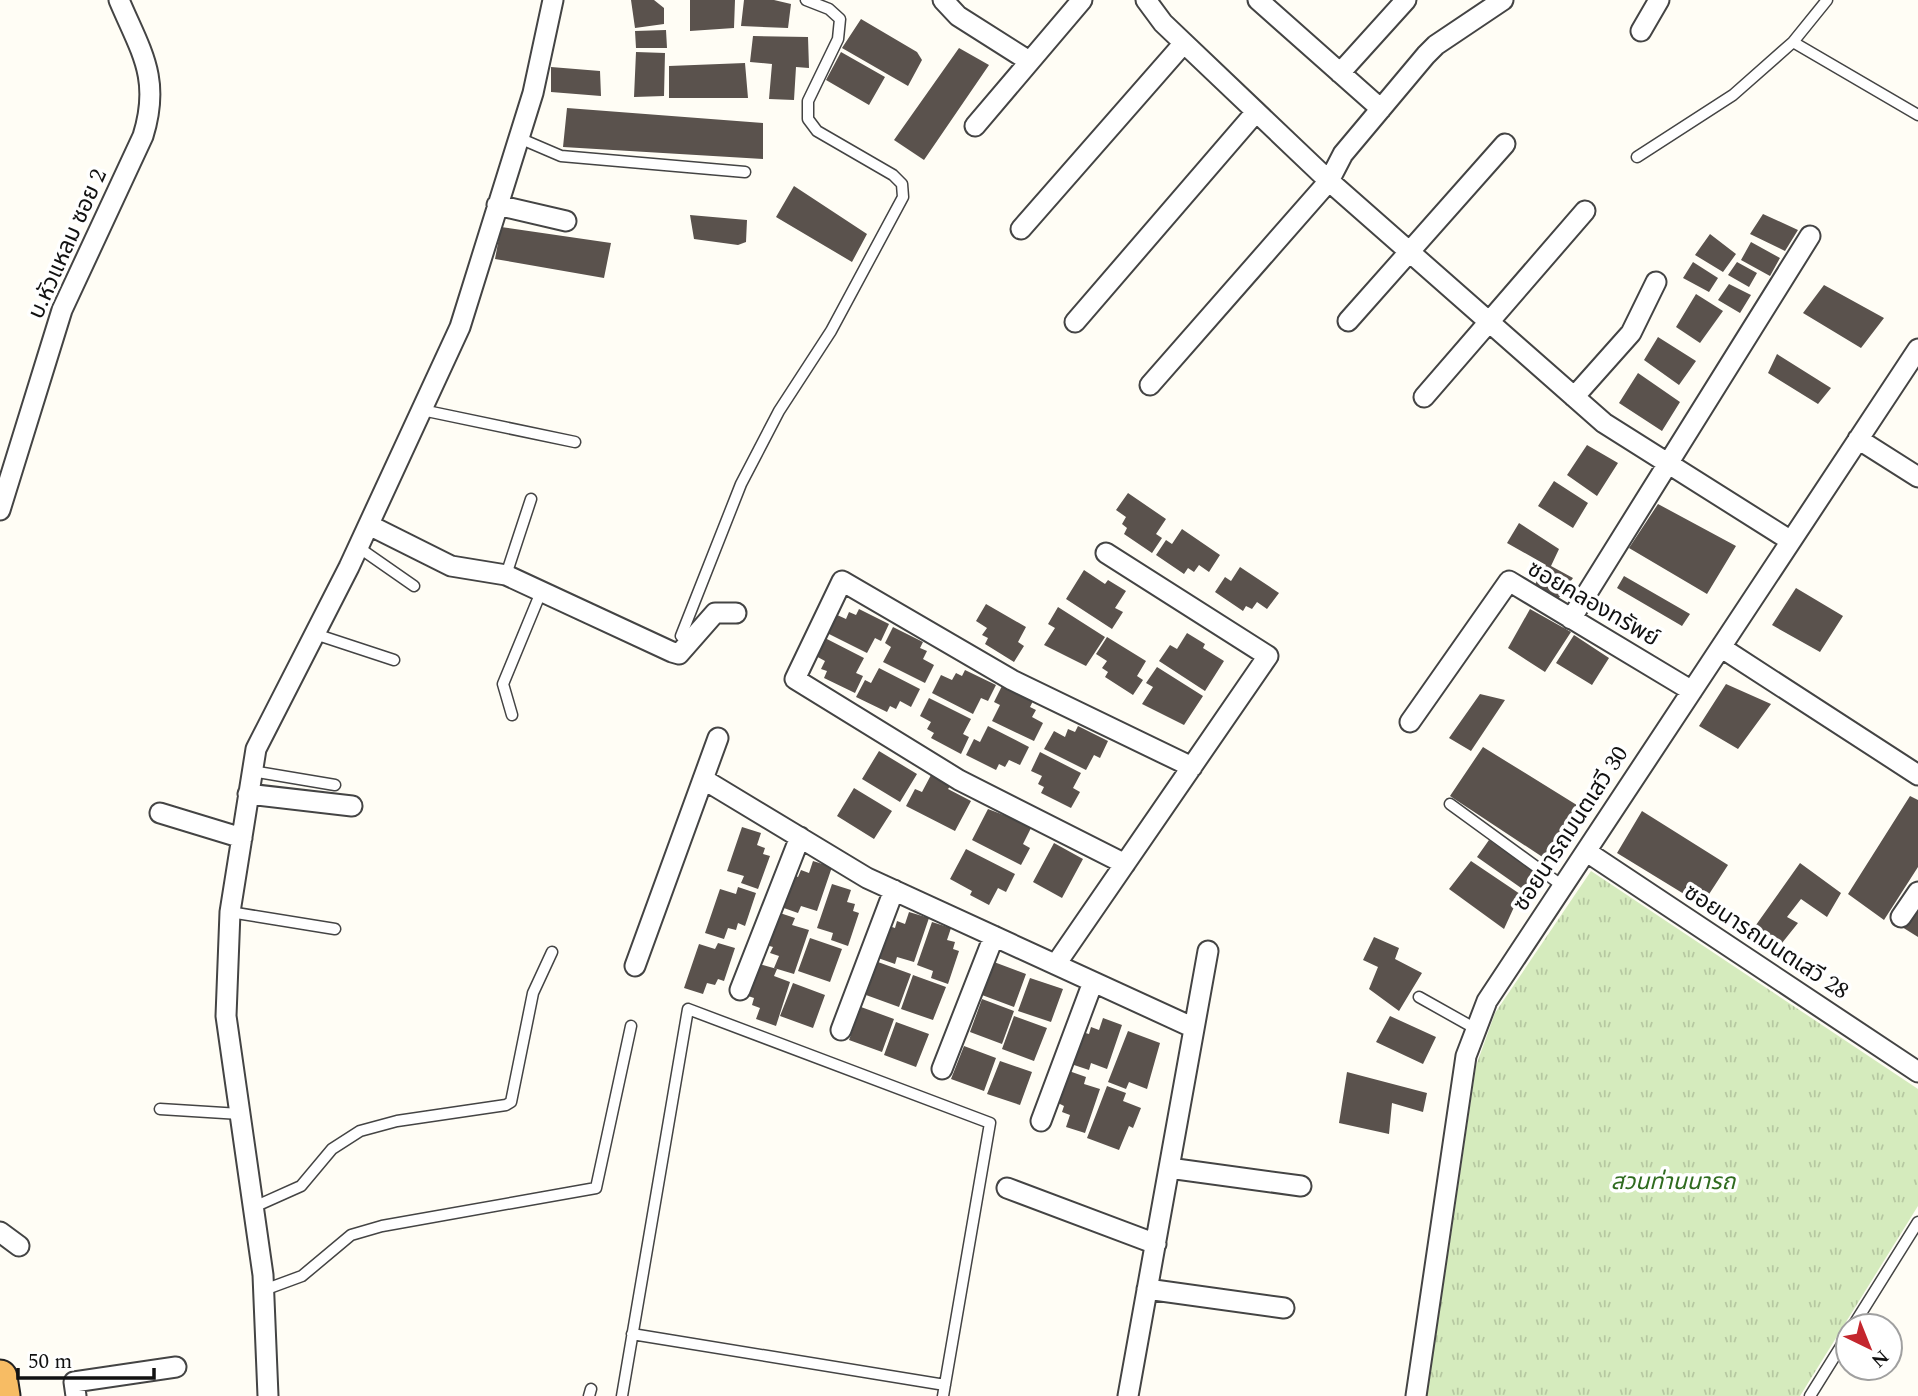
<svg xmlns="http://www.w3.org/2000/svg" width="1918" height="1396" font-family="Spectral,'Noto Sans Thai',serif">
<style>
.park{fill:url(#park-tufts)}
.building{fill:#5a524d}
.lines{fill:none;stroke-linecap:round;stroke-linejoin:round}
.service-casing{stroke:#444;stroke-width:13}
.minor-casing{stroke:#444;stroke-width:23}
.trunk-casing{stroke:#222;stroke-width:37}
.service{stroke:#fff;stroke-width:10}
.minor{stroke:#fff;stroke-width:19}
.trunk{stroke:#f7bc64;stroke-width:33}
.labels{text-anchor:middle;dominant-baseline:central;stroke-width:7;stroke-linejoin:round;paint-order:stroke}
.street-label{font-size:23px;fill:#111;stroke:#fff}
.park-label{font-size:23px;font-style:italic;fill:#2f6b1f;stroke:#fff}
</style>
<defs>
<pattern id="park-tufts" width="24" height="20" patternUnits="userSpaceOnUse" patternTransform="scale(1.75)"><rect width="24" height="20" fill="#d5ebbd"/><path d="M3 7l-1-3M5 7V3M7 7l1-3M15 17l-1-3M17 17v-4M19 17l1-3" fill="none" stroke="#b6c8a1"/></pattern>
</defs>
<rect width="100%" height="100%" fill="#fffdf5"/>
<!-- park -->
<path class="park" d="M1591,871l327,218v117l-118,190h-373l49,-330 19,-53z"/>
<!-- building -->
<path class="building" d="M631,0h23l10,8v16l-29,4z
M690,0h45l-1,28 -44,3z
M744,0h30l17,4 -3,24 -47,-2z
M861,19l56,33 5,8 -14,26 -66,-38z
M666,30l1,18h-31l-1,-17z
M753,36l55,1 1,31 -13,-1 -2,33 -25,-1 3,-35 -22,-2z
M959,48l30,17 -65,95 -30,-20z
M636,52l29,1 -1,43 -30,1z
M841,52l44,25 -16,28 -43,-25z
M745,63l3,35h-79v-32z
M551,67l49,4 1,25 -50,-4z
M567,108l196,15v36l-200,-12z
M794,186l73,48 -15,28 -76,-45z
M1763,214l35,16 -13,21 -35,-17z
M690,215l57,5 -1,22 -8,3 -44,-6z
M501,227l110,16 -7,35 -109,-19z
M1710,234l26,20 -13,18 -28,-17z
M1751,242l29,16 -10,18 -29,-16z
M1693,262l25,16 -9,14 -26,-14z
M1737,262l20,11 -8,14 -21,-12z
M1729,284l22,11 -11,18 -22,-13z
M1824,285l60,33 -23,30 -58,-35z
M1696,294l27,17 -23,32 -24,-16z
M1658,337l38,24 -17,24 -35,-25z
M1777,354l54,34 -13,16 -50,-31z
M1638,373l42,29 -18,29 -43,-28z
M1587,445l31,18 -21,33 -30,-21z
M1554,481l34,22 -15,25 -35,-22z
M1128,493l38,26 -10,15 6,4 -10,15 -28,-19 3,-6 -5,-4 4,-7 -10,-7z
M1658,504l78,42 -29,48 -78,-46z
M1519,523l40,26 -8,17 22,12 -17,24 -23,-14 13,-23 -39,-22z
M1182,529l38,26 -11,17 -10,-7 -5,7 -6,-4 -4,6 -28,-19 10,-15 6,4z
M1240,567l39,26 -12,16 -10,-7 -5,7 -6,-3 -3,5 -28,-19 10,-15 6,4z
M1084,570l21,14 3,-4 18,11 -11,17 8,4 -11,17 -46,-30z
M1624,576l66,38 -8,12 -65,-38z
M1796,588l47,28 -23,36 -48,-27z
M986,604l40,23 -8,15 6,4 -10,16 -29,-18 3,-6 -6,-3 5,-7 -11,-7z
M1058,607l47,30 -19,29 -42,-21 11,-17 -7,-4z
M859,609l30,15 -8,17 -6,-3 -8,15 -42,-21 10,-18 11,5 3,-7 7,3z
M1530,609l41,23 -26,40 -37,-24z
M893,627l30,15 -3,6 7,3 -4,8 11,6 -9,18 -42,-21 8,-15 -6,-4z
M1187,633l18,11 -2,4 21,13 -19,30 -46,-30 11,-16 7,4z
M1574,635l35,23 -17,27 -36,-22z
M823,637l41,21 -8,15 7,3 -8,17 -31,-15 3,-7 -6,-2 4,-8 -11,-6z
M1107,637l39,24 -9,15 6,4 -10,15 -28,-18 3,-5 -6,-4 5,-7 -11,-7z
M1157,667l46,29 -19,29 -42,-21 11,-17 -7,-4z
M879,668l41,21 -9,18 -11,-6 -4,8 -6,-3 -3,6 -31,-15 9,-17 6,3z
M965,670l31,15 -8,16 -7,-3 -8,16 -41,-21 9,-18 11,5 4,-7 6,3z
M1726,684l45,20 -33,45 -39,-23z
M1002,686l31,15 -3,6 6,3 -4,7 11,6 -9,18 -42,-20 8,-16 -6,-3z
M1480,694l25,6 -34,51 -22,-13z
M929,698l42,21 -8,15 6,3 -8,17 -30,-16 3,-5 -7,-4 4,-7 -11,-6z
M988,726l41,21 -9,18 -11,-5 -4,7 -6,-3 -3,6 -30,-15 8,-16 6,3z
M1078,726l30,15 -8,17 -6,-3 -8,15 -42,-21 10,-18 11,6 3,-8 7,3z
M1483,747l97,60 -33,53 -97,-64z
M879,751l38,23 -17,28 -38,-23z
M1040,752l41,21 -8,15 7,4 -9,16 -30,-15 3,-6 -6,-3 4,-8 -11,-5z
M931,775l20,10 -3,4 23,12 -16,30 -49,-25 9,-17 7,3z
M854,788l38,23 -18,28 -37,-23z
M1910,796l8,4v67l-34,53 -36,-26z
M988,809l44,17 -9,18 7,4 -9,17 -49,-25z
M1642,811l86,54 -26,40 -85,-52z
M742,827l19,6 -4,12 8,3 -2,6 7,2 -12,33 -17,-6 3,-7 -17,-5z
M1489,840l46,32 -11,18 -47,-33z
M1054,843l29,16 -21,39 -29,-16z
M966,849l49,25 -9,18 -8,-4 -9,17 -19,-10 2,-4 -22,-12z
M813,861l19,6 -15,44 -16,-5 -3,7 -17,-6 11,-33 6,3 3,-7 8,3z
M1471,861l49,33 -16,35 -55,-40z
M1800,863l41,30 -14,24 -26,-18 -14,18 11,6 -20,25 -27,-16z
M832,884l19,6 -4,12 8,2 -2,7 6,2 -11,33 -17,-6 2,-7 -16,-5z
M738,887l18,6 -11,33 -7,-3 -2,7 -8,-2 -4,11 -19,-6 15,-44 16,5z
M1918,905v32l-16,-10z
M777,912l18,6 -3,7 17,5 -15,44 -20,-6 5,-12 -9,-3 3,-6 -7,-2z
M909,912l20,6 -15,44 -17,-5 -2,7 -17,-6 11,-32 6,2 2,-7 8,3z
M932,922l19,6 -4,12 8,2 -2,7 6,2 -11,33 -17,-6 2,-7 -16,-6z
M1374,937l25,11 -4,11 27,14 -23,38 -30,-22 9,-22 -15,-7z
M810,938l32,11 -12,33 -32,-11z
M718,943l17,5 -11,33 -6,-2 -3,6 -8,-2 -4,11 -19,-6 15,-44 16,5z
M878,962l33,12 -12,33 -33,-12z
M994,962l32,12 -12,33 -32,-12z
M759,964l18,5 -3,7 16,6 -14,44 -20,-7 4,-11 -8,-3 2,-7 -6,-2z
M913,975l33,12 -13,33 -32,-11z
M1030,978l33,11 -12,33 -33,-11z
M793,983l32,12 -12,33 -33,-12z
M982,999l32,12 -12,33 -32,-12z
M861,1007l33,12 -12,33 -33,-12z
M1014,1016l33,12 -13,33 -32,-12z
M1390,1016l46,21 -13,27 -47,-22z
M1103,1018l19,7 -15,44 -16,-6 -2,7 -18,-6 11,-32 7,2 2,-7 8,3z
M896,1022l33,12 -13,33 -32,-12z
M1128,1031l32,12 -13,46 -18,-7 -3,7 -18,-7z
M964,1046l32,12 -12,33 -33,-12z
M1000,1061l32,11 -12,33 -33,-11z
M1069,1071l17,6 -2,7 16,5 -15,44 -19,-6 4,-12 -8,-3 2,-6 -6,-3z
M1347,1072l80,21 -4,19 -31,-9 -3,31 -50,-11z
M1107,1086l19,7 -3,8 18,7 -8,20 -4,-2 -10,24 -32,-12z"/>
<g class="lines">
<!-- service casing -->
<g class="service-casing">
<path id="service" d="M1827,0l-34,42 125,73
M519,138l42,18 184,16
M1637,157l96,-62 60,-53
M422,410l153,32
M358,547l56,39
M506,575l25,-76
M315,634l79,26
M681,636l60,-152 38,-73 52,-80 72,-134 -1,-13 -9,-9 -76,-44 -9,-12v-18l30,-62 2,-20 -11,-10 -23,-9
M512,715l-9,-31 38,-92
M252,771l83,14
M1450,804l114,83
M230,912l105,17
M1419,997l57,32
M160,1109l80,5
M254,1207l47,-21 31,-37 28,-18 37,-10 109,-16 5,-3 22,-109 19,-41
M264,1290l38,-14 49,-41 31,-9 214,-38 35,-162
M1853,1326l65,-104
M632,1334l313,51
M589,1396l2,-7
M622,1396l66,-387 302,114 -47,273
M1810,1396l38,-61"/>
</g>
<!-- minor casing -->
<g class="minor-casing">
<path id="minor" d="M943,0l15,16 71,45
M1146,0l17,23 166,158 275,242 187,118
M1258,0l123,109
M1641,31l18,-31
M1340,73l66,-73
M975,126l107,-126
M497,205l69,16
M1021,229l163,-186
M1348,321l157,-177
M1075,322l181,-210
M1150,385l179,-204 14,-27 83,-99 10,-10 67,-45
M1424,397l161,-186
M1574,397l57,-64 25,-51
M1858,439l60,38
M0,510l62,-200 81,-174c18,-58 -2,-84 -24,-136
M369,525l82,41 55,9 166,77 7,2 36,-41h21
M1571,619l239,-383
M1722,648l196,127
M1410,722l99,-141 183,110
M703,779l164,99 327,150
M248,794l104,12
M160,813l82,25
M1587,852l331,220
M1125,864l-166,-84 -164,-101 47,-98 170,99 180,87
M1901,917l17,-25
M1056,964l212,-308 -162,-103
M635,966l83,-228
M740,990l60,-153
M841,1030l53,-140
M942,1069l52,-133
M1041,1121l52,-139
M1169,1168l132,18
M1007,1188l149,56
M0,1232l19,14
M1147,1289l137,19
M76,1396l-2,-14 102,-15
M268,1396l-5,-121 -37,-259 4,-104 26,-163 93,-182 111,-240 73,-234 20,-93
M1128,1396l80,-445
M1416,1396l50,-340 21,-55 431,-652"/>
</g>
<!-- trunk casing -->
<g class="trunk-casing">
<path id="trunk" d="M0,1377l3,19"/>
</g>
<!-- service -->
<use href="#service" class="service"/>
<!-- minor -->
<use href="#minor" class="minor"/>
<!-- trunk -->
<use href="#trunk" class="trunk"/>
</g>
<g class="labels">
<!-- street labels -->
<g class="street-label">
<text transform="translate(68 244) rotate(-66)">บ.หัวแหลม ซอย 2</text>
<text transform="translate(1593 604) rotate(30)">ซอยคลองทรัพย์</text>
<text transform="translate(1571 829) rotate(-57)">ซอยนารถมนตเสวี 30</text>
<text transform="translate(1766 942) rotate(33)">ซอยนารถมนตเสวี 28</text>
</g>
<!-- park labels -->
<g class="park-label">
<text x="1673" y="1182">สวนท่านนารถ</text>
</g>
</g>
<!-- north arrow -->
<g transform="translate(1869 1347) rotate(137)"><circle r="33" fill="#ffffff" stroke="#a0a0a0" stroke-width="2"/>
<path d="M0-5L12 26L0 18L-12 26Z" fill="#c4262e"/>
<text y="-10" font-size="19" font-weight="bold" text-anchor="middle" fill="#111111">N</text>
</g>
<!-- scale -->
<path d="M18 1368v10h136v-10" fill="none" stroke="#111111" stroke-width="3.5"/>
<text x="28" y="1368" font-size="21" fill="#111111" stroke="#ffffff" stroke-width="5" paint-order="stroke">50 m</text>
</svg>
